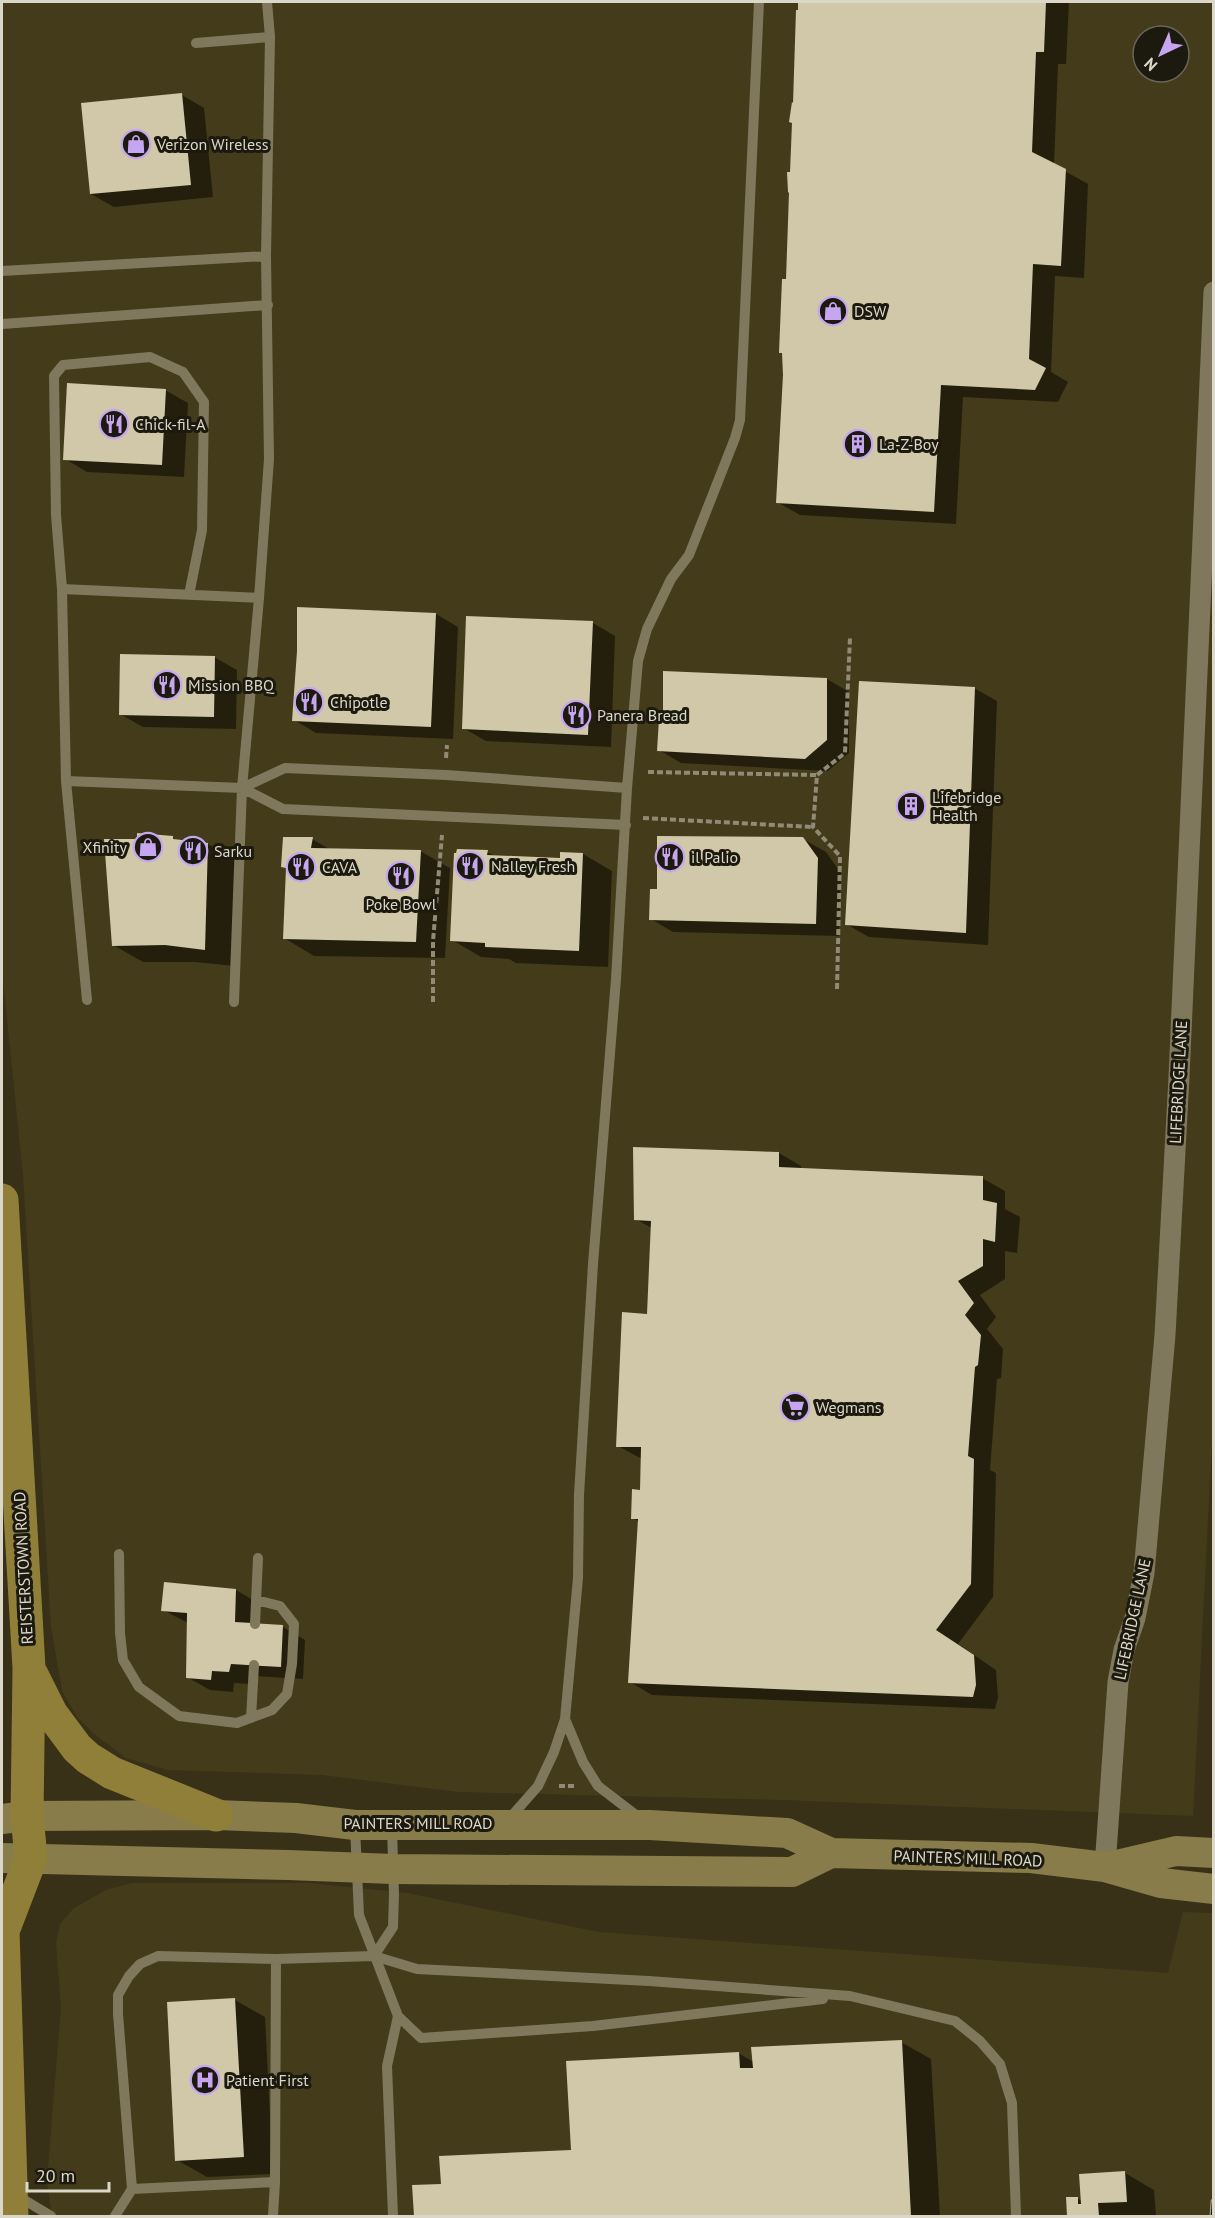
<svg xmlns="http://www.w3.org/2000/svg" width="1215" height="2218" font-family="'PT Sans',sans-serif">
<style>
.built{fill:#443b1a;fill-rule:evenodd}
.shadow{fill:#0007}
.building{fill:#d0c8a9}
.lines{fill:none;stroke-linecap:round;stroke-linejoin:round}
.path{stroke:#908a77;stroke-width:4;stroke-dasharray:6 3;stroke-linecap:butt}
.service{stroke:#7f785c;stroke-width:10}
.minor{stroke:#7f785c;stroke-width:21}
.secondary{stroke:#887c4b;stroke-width:30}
.primary{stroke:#907f39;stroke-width:33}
.rail-casing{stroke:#a39e8b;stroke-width:7}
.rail{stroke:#1c190e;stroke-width:4.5;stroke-dasharray:14;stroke-linecap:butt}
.labels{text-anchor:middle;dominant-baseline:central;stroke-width:6;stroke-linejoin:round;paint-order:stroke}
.poi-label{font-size:16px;fill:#dcd8c9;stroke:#1c190e;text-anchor:start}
.street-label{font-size:16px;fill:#dcd8c9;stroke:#1c190e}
</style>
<rect width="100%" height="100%" fill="#383118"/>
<!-- built -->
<path class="built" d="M2,2h1211l1,1399 -21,415 -409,-16 -326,-8 -136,-17 -154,-5 -42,-12 -33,-25 -16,-16 -15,-26 -11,-65 -28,-451 -21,-206zM1143,36h36v36h-36z
M132,1883h179l96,10 192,39 569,41 15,-61 30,1v303h-1161l-5,-35 14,-174 -5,-64 4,-19 14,-16 32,-18z"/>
<!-- shadow -->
<path class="shadow" d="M799,2h270l-3,62h-8l-4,101 34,19 -4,94 -29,-2 -4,96 17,10 -10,20 -95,-5 -7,127 -156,-9 -23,-13 7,-127v-21l-3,-2 6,-72 6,-176z
M182,95l22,13 9,89 -99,10 -23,-13z
M165,390l23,13 -4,74 -97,-5 -22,-13z
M436,614l22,13 -5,112 -137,-6 -22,-13z
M593,623l22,13 -4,111 -125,-6 -23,-13z
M214,657l23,13 -1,59 -93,-2 -23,-13z
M827,679l22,13v61l-21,18 -147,-8 -22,-13 6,-31z
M974,688l23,13 -9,244 -119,-8 -23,-13z
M172,838l6,3 30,3 30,17 -4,105 -39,-4h-52l-30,-17 25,-105z
M312,839l19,11 89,1 30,17 -5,90 -131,-2 -30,-18z
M803,839l23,13 15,21 -2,63 -166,-4 -22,-13 7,-29z
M487,852l8,4 66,4 22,-6 29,17 -4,96 -92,-4 -7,-4 -28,-2 -29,-17z
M779,1153l22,13v4l181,8 23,13v18l15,8 -3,36 -12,-2v28l-25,16 16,22 -9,12 16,20 -2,29 -4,1 -7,91 6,3 -3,124 -35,47 38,26 2,28 -3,11 -343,-14 -22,-13 10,-160 -8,-4 9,-27 1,-32 -24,-13 31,-130 4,-87 -17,-10z
M236,1590l22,13v22l25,2 22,13 -2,39 -50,-3 -2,8 -17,-1 -1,9 -23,-2 -23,-13 1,-54 -25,-13z
M235,2000l30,17 8,157 -66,3 -30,-17z
M901,2042l30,17 9,157h-525l-2,-29 30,-2 129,-34 166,-98 16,9z
M1125,2173l29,17 2,26h-87l-1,-17 9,-1 5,3z"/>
<!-- building -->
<path class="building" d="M798,2h248l-2,50h-8l-4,100 34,17 -5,97 -28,-2 -4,95 17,9 -11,22 -94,-5 -7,127 -158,-9 7,-128 -1,-22h-3l3,-74h4l3,-86 -1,-1 -1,-20h3l2,-49 -3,-1 3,-20 1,1 3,-93h2z
M182,93l9,92 -101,9 -9,-91z
M67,383l99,6 -4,76 -99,-5z
M297,607l139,6 -5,114 -139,-6 5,-70z
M466,616l127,5 -5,114 -126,-6z
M120,654l95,2 -1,61 -95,-2z
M663,671l164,7v62l-22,19 -148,-8 2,-32 4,-1z
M859,681l116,6 -9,246 -121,-8z
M137,833l36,3v3l35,4 -3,107 -40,-5 -53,1 -8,-107h33z
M657,836l146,1 15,21 -2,66 -167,-4 1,-31h7z
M283,837h30l-2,11 110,2 -5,92 -133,-3 3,-71 -5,-1z
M457,849l31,1 -1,5 73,3v-6l23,1 -4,98 -94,-4v-4l-35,-2 4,-88h2z
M633,1147l146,5v15l204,9v24l14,3 -2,39 -12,-3v27l-25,15 16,22 -9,12 16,20 -3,30 -3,2 -7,89 6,3 -3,125 -35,46 38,25 2,30 -3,12 -345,-14 10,-164h-7l1,-30 8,1 1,-43h-25l6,-135 25,2 4,-93 -17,-1z
M164,1582l72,7 -1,33 48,3 -2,42 -50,-3 -2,8 -17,-1 -1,9 -25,-2 1,-65 -26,-2z
M235,1998l9,159 -69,4 -8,-159z
M902,2040l9,176h-497l-2,-31 29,-1 -2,-28 132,-6 -5,-89 173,-9 1,16h13l-2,-21z
M1125,2171l2,31 -29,1 1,13h-32l-1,-19h12v7h3l-2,-30z"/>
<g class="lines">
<!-- path -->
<path class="path" d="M446,758l1,-13
M648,772l169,3
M643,818l170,9
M837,989l3,-133 -27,-29 4,-52 28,-22 5,-116
M433,1002v-61l9,-106
M559,1786h16"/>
<!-- service -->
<path class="service" d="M196,43l74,-6
M2,271l264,-15
M2,324l266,-19
M62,589l197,9
M66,781l176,7 41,21 343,16
M242,788l43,-20 161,7 181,13
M87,1000l-21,-219 -4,-192 -6,-74 -2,-139 9,-11 87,-8 33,15 21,30 -2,128 -13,65
M234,1002l8,-214 17,-190 10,-139 -3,-203 4,-219 -3,-35
M119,1554l1,79 3,27 16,27 40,29 58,7 35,-13 15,-16 5,-30 2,-40 -14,-18 -24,-6
M255,1624l3,-66
M251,1718l3,-53
M565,1719l18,43 15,24 43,33
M509,1819l29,-33 16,-34 11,-33 13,-141 1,-83 14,-231 23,-285 11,-191 11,-127 9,-32 24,-50 18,-24 46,-117 5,-18 19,-418
M355,1827l4,88 39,101 23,22 172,-12 230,-27
M374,1956l19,-29 1,-33 -2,-67
M276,1959l-1,223 -143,7 -14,-175v-19l11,-19 11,-12 18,-8 118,3 98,-3 43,13 232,12 201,15 105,25 25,20 20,23 12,39 4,113
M16,2195l35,21
M115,2216l17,-27
M273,2216l2,-34
M393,2216l-6,-150 11,-50"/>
<!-- minor -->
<path class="minor" d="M1105,1867l13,-185 6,-32 11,-32 9,-45 21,-238 14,-258 35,-785"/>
<!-- secondary -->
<path class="secondary" d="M2,1819l25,-3 189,-1 80,3 59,7h295l137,8 44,20 200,5 74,9 56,16 53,6
M2,1858l286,7 105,4 399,3 39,-19
M1108,1867l68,-16 38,2"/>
<!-- primary -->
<path class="primary" d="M2,1200l27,468 -2,148 4,42 -28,73 9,285
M32,1675l19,38 26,35 11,10 24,15 104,42"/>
<!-- rail casing -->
<g class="rail-casing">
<path id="rail" d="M1213,2216l1,-14"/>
</g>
<!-- rail -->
<use href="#rail" class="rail"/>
</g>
<!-- icons -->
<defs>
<g id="shop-ring" transform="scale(1.5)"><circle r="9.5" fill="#1c190e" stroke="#c6a6f0" stroke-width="1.5"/><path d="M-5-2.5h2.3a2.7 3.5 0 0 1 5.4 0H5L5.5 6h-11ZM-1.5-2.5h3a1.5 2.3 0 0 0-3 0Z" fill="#c6a6f0"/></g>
<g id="restaurant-ring" transform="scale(1.5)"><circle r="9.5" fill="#1c190e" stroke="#c6a6f0" stroke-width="1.5"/><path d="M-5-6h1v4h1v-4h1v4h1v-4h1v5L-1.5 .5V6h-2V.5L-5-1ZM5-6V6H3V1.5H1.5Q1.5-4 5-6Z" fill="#c6a6f0"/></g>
<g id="building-ring" transform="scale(1.5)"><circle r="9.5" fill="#1c190e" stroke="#c6a6f0" stroke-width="1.5"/><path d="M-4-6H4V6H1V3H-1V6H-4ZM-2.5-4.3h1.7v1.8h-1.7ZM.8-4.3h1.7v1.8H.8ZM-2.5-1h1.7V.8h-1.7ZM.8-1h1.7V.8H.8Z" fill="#c6a6f0"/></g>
<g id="supermarket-ring" transform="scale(1.5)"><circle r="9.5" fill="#1c190e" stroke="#c6a6f0" stroke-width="1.5"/><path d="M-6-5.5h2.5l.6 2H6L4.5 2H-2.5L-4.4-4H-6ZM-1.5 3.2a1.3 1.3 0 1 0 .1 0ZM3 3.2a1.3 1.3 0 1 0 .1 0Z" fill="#c6a6f0"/></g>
<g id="hospital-ring" transform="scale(1.5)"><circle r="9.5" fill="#1c190e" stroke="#c6a6f0" stroke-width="1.5"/><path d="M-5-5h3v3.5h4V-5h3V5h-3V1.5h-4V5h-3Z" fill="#c6a6f0"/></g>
</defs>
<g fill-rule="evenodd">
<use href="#shop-ring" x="136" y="144"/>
<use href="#shop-ring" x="833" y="311"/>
<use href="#restaurant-ring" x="114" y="424"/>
<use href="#building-ring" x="858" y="444"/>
<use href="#restaurant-ring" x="167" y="685"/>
<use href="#restaurant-ring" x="309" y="702"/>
<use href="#restaurant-ring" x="576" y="715"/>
<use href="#building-ring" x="911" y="806"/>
<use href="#shop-ring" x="148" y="847"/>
<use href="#restaurant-ring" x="193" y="851"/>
<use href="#restaurant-ring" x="670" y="857"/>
<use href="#restaurant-ring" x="470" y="866"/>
<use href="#restaurant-ring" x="301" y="867"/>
<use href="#restaurant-ring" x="401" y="876"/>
<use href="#supermarket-ring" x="795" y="1407"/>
<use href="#hospital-ring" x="205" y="2080"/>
</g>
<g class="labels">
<!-- poi labels -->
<g class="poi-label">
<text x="157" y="144">Verizon Wireless</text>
<text x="854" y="311">DSW</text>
<text x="135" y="424">Chick-fil-A</text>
<text x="879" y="444">La-Z-Boy</text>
<text x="188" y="685">Mission BBQ</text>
<text x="330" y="702">Chipotle</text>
<text x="597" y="715">Panera Bread</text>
<text x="932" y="797">Lifebridge<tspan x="932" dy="18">Health</tspan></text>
<text x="127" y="847" text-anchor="end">Xfinity</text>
<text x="214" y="851">Sarku</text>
<text x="691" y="857">il Palio</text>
<text x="491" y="866">Nalley Fresh</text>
<text x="322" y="867">CAVA</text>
<text x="401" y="904" text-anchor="middle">Poke Bowl</text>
<text x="816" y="1407">Wegmans</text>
<text x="226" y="2080">Patient First</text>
</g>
<!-- street labels -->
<g class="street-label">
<text transform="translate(1178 1082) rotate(-87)">LIFEBRIDGE LANE</text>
<text transform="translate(23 1568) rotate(-93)">REISTERSTOWN ROAD</text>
<text transform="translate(1132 1619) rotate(-78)">LIFEBRIDGE LANE</text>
<text x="418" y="1823">PAINTERS MILL ROAD</text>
<text transform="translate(968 1858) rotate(2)">PAINTERS MILL ROAD</text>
</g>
</g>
<!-- border -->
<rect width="1215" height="2218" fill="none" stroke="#dcd8c9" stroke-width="6"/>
<!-- north arrow -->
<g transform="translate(1161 54) rotate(224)"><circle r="28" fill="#1c190e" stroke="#696559" stroke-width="1.5"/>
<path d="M0-4.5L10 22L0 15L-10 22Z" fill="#c6a6f0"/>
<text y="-9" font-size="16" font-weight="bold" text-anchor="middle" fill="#dcd8c9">N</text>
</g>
<!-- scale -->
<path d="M27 2182v9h82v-9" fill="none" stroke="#dcd8c9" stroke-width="3"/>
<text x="36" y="2182" font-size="18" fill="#dcd8c9" stroke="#1c190e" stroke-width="4.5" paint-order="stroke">20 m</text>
</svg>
